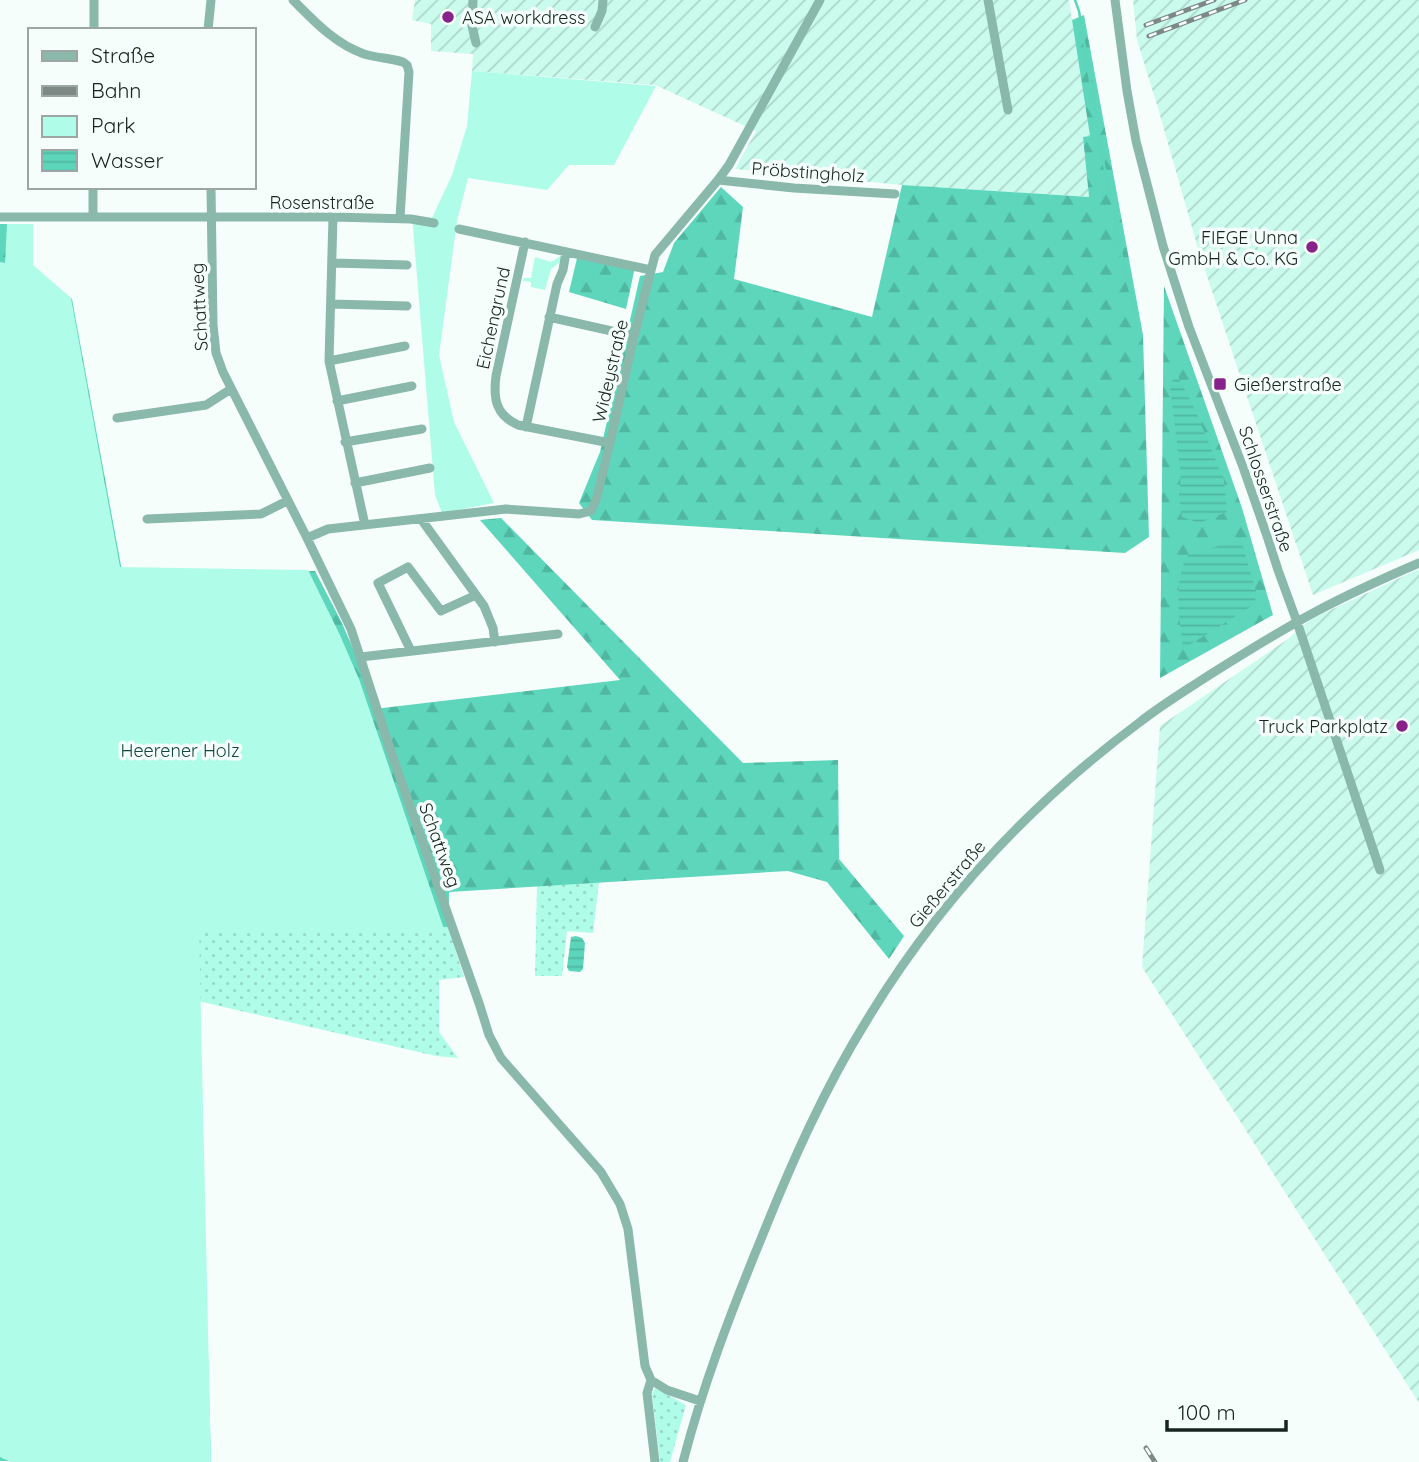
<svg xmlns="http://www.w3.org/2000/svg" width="1419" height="1462" font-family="Quicksand,sans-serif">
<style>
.industrial{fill:url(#industrial-furrows)}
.grass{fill:url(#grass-dots)}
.forest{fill:url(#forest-firs)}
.park{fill:#affde9}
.water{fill:url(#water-rules)}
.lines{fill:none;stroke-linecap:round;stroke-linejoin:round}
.stream{stroke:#5cd5bb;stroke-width:2.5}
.street{stroke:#8ab8ab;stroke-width:9}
.rail-casing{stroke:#7d8985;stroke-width:5}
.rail{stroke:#f6fefb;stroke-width:2.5;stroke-dasharray:8;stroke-linecap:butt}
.poi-dot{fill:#87228b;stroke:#f6fefb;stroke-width:2.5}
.labels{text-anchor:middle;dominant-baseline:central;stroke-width:7;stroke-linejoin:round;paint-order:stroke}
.poi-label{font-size:18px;fill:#162521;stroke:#f6fefb;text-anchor:start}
.street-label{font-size:18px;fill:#162521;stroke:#f6fefb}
.park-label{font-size:18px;fill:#13483d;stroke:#f6fefb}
</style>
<defs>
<pattern id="industrial-furrows" width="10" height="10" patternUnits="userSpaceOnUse" patternTransform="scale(1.75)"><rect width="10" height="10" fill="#cafbed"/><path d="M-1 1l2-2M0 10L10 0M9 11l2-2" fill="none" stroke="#add7cb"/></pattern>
<pattern id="grass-dots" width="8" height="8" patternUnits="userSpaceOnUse" patternTransform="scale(1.75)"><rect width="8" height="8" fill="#affde9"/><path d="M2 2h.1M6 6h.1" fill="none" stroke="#96d9c8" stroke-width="1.8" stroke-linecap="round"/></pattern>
<pattern id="forest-firs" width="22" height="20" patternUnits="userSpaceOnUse" patternTransform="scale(1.75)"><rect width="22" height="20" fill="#5dd6bc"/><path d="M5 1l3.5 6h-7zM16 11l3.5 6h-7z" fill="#50b8a1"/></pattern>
<pattern id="water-rules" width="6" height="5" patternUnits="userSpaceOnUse" patternTransform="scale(1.75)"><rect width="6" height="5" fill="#5cd5bb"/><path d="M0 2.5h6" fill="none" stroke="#4fb7a0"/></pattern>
</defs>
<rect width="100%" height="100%" fill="#f6fefb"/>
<!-- industrial -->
<path class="industrial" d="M415,0h654l21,136 -7,1 6,60 -187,-12 -167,-16 21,-38 -101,-46 -183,-14 1,-17 -42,-3v-27l-19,-4z
M1133,0h286v550l-106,45 -114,-343 -42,-147 -20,-65z
M1419,569v834l-277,-436 18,-241 128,-87 23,-20z"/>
<!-- grass -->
<path class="grass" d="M599,882l-6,51 -26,-2 -5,45h-27l2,-90z
M196,927h252l16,50 -25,3v52l19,26 -22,-2 -238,-55z
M655,1388l31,17 -16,57h-10l-8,-68z"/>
<!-- forest -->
<path class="forest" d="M1084,15l59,320 6,202 -24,16 -533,-33 -13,-17 21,-51 40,-176 23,-4 11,-29 47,-56 22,20 -9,72 138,38 30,-132 187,12 -6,-60 7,-1 -18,-116z
M0,224h30l2,42 40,33 50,272h193l27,52 15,35 17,51 246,-29 -140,-160 21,-2 242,245 95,-3 1,99 65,77 -15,23 -62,-77 -39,-11 -339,21 -1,35h-252l15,535 -211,-1z
M578,254l57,13 -9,42 -57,-17z
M1164,286l78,222 31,107 -113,63z"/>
<!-- park -->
<path class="park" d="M472,71l184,15 -42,79h-45l-22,25 -79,-12 -11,43 -18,134 15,67 40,81 -52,10 -7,-18 -23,-279 20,2 20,-43 15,-49z
M7,224h26v41l38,33 49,269 188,3 31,63 20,46 85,250 -245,1 12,532h-200l-11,-5v-1195l5,1z
M564,254v5l-13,10 -6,21 -14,-3v-5l-8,-1 1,-3h7l4,-21 16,5z"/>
<!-- water -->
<path class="water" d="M1176,372l20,40 28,68 3,32 -28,11 -17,-6 -3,-21 2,-21 -11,-88z
M1241,539l15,53 -1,12 -72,45c-3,-30 -11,-67 5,-94z
M576,936l6,2 3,5 -2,26 -3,3 -11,-1 -2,-4 4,-30z"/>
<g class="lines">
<!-- stream -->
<path class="stream" d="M1075,0l4,11 23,145 10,47
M1114,213l9,50 12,49"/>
<!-- street -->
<path class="street" d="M293,0c21,21 42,44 71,54 13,4 26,4 39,8l4,3 2,7 -9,146
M473,0l-1,26 4,17
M988,0l20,110
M1115,0l12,91 9,50 27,105 26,81 54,140 24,69 11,34 19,52 83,248
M595,27l7,-16 1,-11
M94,30v-30
M208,30l3,-30
M718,180l76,8 101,6
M211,187l2,138 3,28 7,19 84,166 44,91 40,123 89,254 9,29 12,23 100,114 19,32 8,25 17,137 6,14 16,10 33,11
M0,217h333l78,2 23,4
M93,217v-30
M333,217l-4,144 36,164
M459,229l192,41
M525,242l-29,134c-3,23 0,39 22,49l92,18
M333,263l74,2
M331,304l76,2
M549,317l85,19
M329,361l76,-15
M337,401l75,-15
M117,418l89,-13 25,-16
M526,427l31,-143 6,-14 3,-18
M345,442l77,-13
M355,483l75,-15
M147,519l114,-5 26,-13
M421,519l63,87 9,22 2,14
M307,538l21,-9 178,-20 73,5 12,-3 5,-11 14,-57 24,-107 21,-81 63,-75 11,-15 91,-165
M411,651l-33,-68 30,-16 33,44 35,-16
M361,657l197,-23
M651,1380l-4,13 8,69
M683,1462c20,-77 48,-150 78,-223 30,-75 63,-150 106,-219 70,-116 164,-217 273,-298 19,-15 40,-28 60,-41 38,-24 76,-48 115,-69 34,-18 69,-34 104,-49"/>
<!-- rail casing -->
<g class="rail-casing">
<path id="rail" d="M1146,25l68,-25
M1149,36l96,-36
M1146,1448l9,14"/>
</g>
<!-- rail -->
<use href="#rail" class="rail"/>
</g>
<!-- markers -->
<g class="poi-dot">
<circle cx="448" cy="17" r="7"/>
<circle cx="1312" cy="247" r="7"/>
<rect x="1213" y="377" width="14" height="14" rx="3.5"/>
<circle cx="1402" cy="726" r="7"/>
</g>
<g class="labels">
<!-- poi labels -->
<g class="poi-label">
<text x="462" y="17">ASA workdress</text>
<text x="1298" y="237" text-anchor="end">FIEGE Unna<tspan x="1298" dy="21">GmbH &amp; Co. KG</tspan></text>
<text x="1234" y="384">Gießerstraße</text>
<text x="1388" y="726" text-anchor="end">Truck Parkplatz</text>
</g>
<!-- street labels -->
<g class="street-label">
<text transform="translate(808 172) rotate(4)">Pröbstingholz</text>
<text x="322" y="202">Rosenstraße</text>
<text transform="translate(199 307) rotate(-93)">Schattweg</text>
<text transform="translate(493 318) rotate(-78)">Eichengrund</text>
<text transform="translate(610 371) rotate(-77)">Wideystraße</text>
<text transform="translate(1266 489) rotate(71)">Schlosserstraße</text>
<text transform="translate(440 845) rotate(70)">Schattweg</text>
<text transform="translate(947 884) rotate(-50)">Gießerstraße</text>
</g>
<!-- park labels -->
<g class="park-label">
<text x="180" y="750">Heerener Holz</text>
</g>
</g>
<!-- legend -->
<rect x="28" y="28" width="228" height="161" fill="#f6fefb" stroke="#9ca7a4" stroke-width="2"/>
<rect x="42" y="51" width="35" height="10" fill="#8ab8ab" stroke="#9ca7a4" stroke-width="2"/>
<text x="91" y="63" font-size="21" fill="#162521">Straße</text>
<rect x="42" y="86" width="35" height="10" fill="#7d8985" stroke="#9ca7a4" stroke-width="2"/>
<text x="91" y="98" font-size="21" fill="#162521">Bahn</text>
<rect x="42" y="116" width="35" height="21" fill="#affde9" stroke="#9ca7a4" stroke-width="2"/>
<text x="91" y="133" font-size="21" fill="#162521">Park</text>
<rect x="42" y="150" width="35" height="21" fill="url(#water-rules)" stroke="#9ca7a4" stroke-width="2"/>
<text x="91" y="168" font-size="21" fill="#162521">Wasser</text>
<!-- scale -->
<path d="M1167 1420v10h119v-10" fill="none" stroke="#162521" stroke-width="3.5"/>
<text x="1178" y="1420" font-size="21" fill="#162521" stroke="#f6fefb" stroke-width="5" paint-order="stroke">100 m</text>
</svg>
